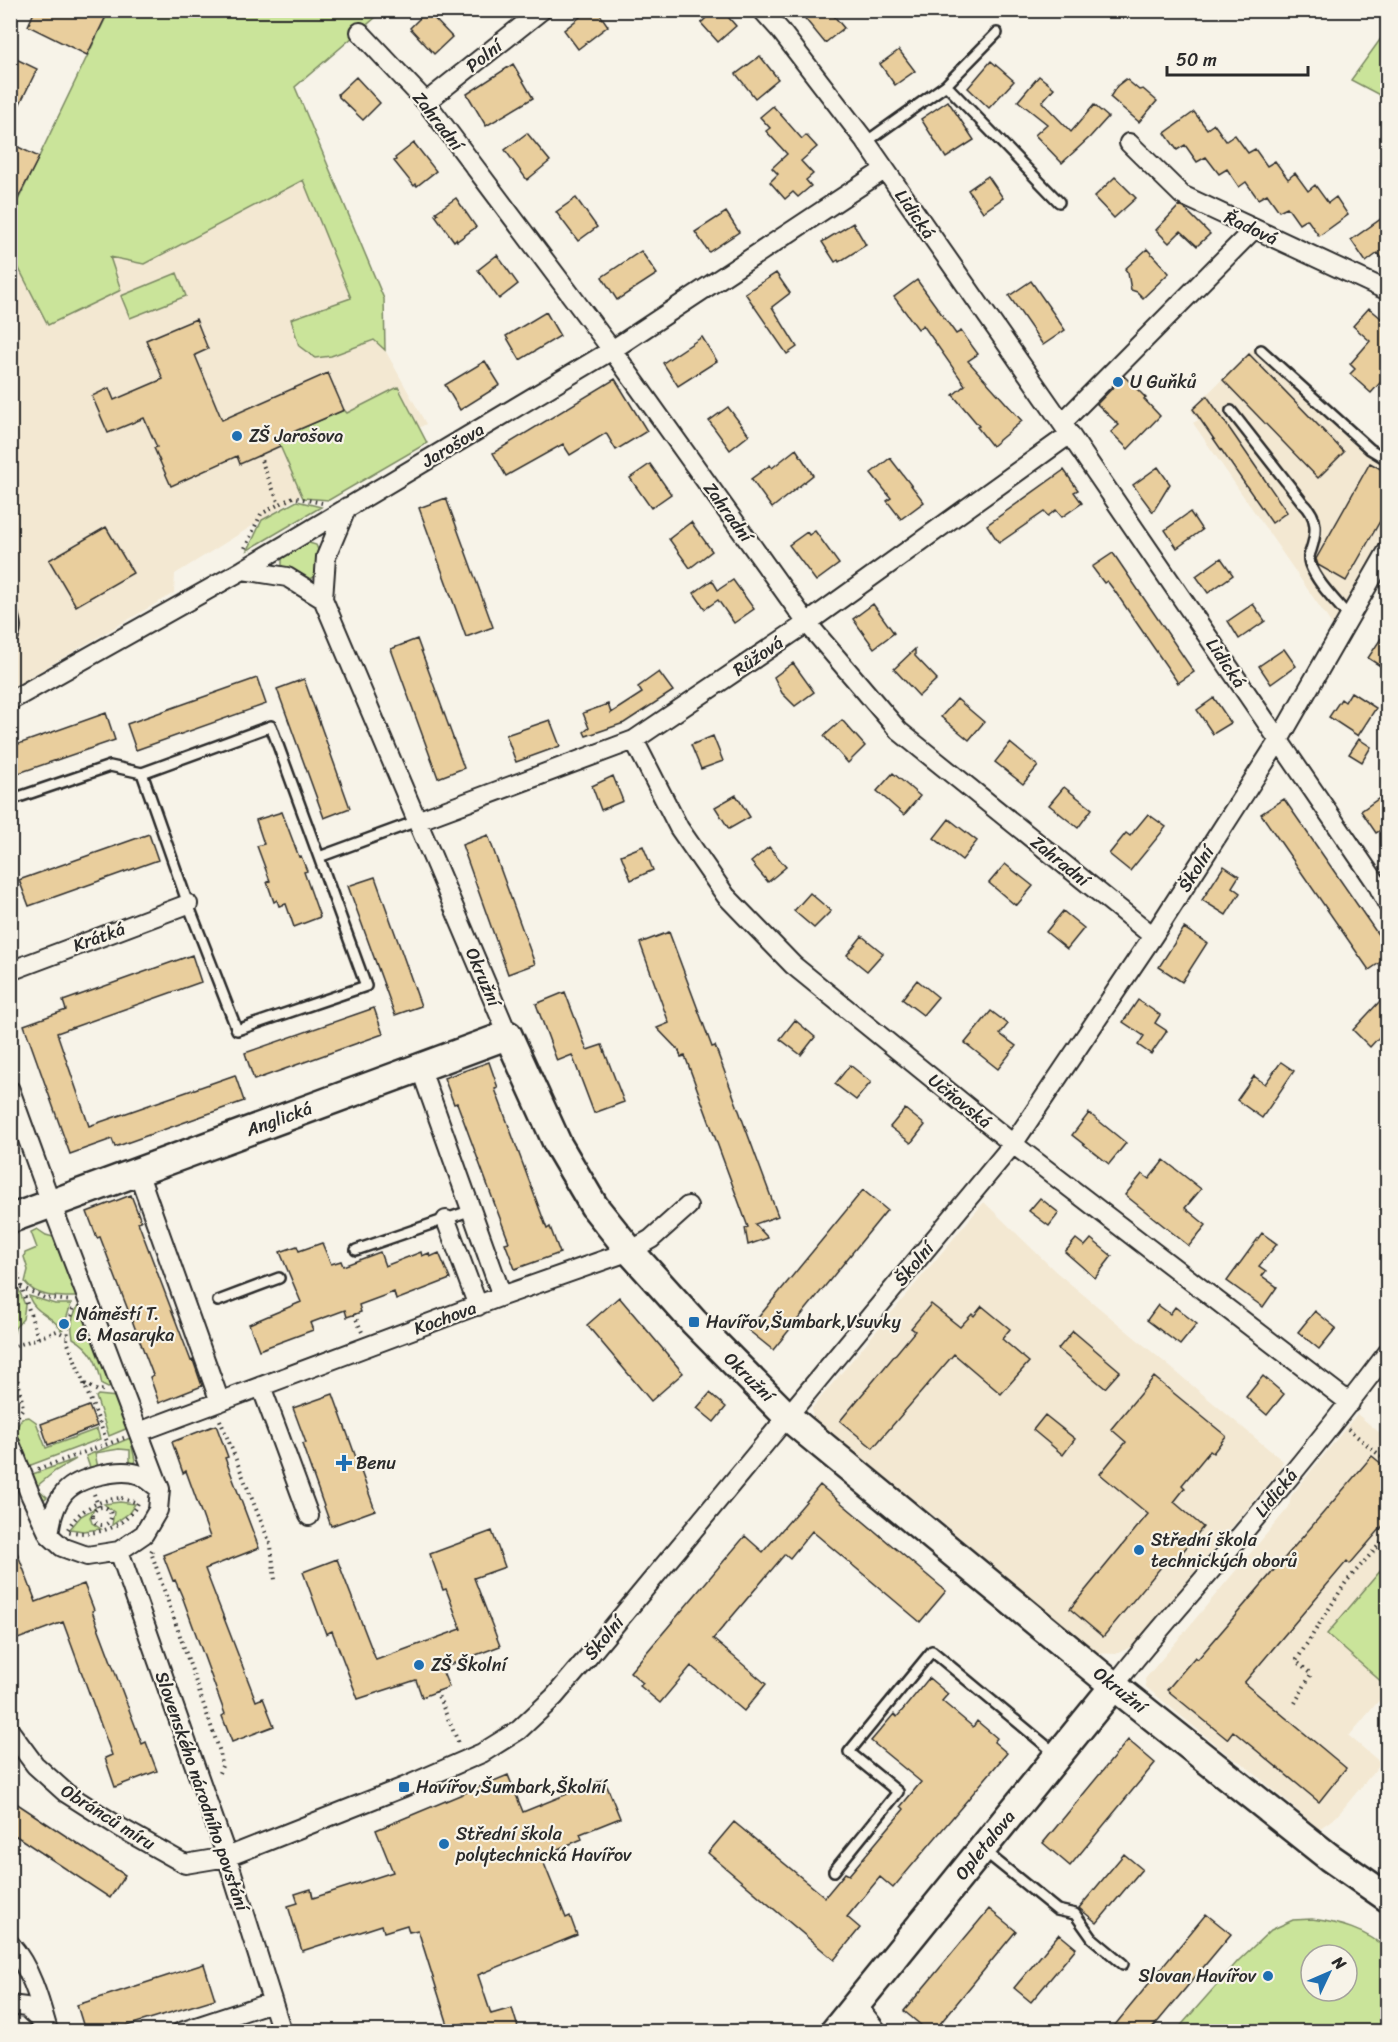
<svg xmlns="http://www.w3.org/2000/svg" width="1398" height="2042" font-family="Sriracha,sans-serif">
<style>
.built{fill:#f3e8d2}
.green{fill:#cae49a;stroke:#7a8862;stroke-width:1.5;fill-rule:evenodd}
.building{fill:#e9ce9d;stroke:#2b2b2b;stroke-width:1.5}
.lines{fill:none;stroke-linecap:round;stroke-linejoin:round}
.lane-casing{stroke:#2b2b2b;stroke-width:14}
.street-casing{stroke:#2b2b2b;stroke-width:22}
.secondary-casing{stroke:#2b2b2b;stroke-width:32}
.path{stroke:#2b2b2b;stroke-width:4;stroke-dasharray:1.5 4.5;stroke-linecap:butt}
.lane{stroke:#f7f3e8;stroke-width:9}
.street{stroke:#f7f3e8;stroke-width:18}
.secondary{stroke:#f7f3e8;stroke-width:27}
.poi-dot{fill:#1f6fb2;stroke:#f7f3e8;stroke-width:2}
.labels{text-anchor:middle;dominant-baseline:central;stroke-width:4.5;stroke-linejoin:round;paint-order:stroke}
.street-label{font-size:18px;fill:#2b2b2b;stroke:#f7f3e8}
.poi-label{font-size:18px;fill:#2b2b2b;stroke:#f7f3e8;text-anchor:start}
</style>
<rect width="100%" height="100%" fill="#f7f3e8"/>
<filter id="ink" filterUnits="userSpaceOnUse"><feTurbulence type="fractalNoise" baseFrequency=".0167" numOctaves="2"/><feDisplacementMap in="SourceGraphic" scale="12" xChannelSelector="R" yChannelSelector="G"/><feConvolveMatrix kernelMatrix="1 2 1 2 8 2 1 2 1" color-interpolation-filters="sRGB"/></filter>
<g filter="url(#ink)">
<!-- built -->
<path class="built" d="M229,72l74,108 48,118 -60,21 40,37 43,-16 11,10 41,74 -124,71 -127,79 -1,19 -163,95 -1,-435 38,72 61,-68z
M1259,343l110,100 18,11v82l-52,93 -142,-206 5,-3 -7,-10z
M984,1202l71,69 228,190 -5,11 -145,174 -17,8 -20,-1 -145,-123 -139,-113v-9z
M1357,1414l30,25v252l-38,45 32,27 -44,53 -18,13 -77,-66 -10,-5 -86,-71 -1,-8 144,-172 2,-11z"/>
<!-- green -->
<path class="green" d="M109,11h274l-88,76 89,212 1,51 -11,-10 -43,16 -16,2 -16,-12 -8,-27 60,-21 -48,-118 -159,84 -34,-7 11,33 -73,35 -37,-72v-38z
M1387,30v69l-36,-19z
M177,273l9,23 -56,22 -9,-22z
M398,387l29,56 -98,57 -26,-2 -26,-59 67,-29 3,3z
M297,501l24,6 -73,43 14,-30z
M306,542l10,3 3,7 -5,25 -7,4 -25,-13v-11z
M37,1229l9,6 11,3 22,57 -2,2c-17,0 -41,1 -52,-15l3,-12 -4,-13 1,-4 12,-5 -6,-16z
M11,1288l8,2 6,15 -2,14 -8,9 -4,15z
M29,1296l26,8h16l-8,25 -2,1c-7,-15 -27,-16 -32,-34z
M81,1303l33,84 -6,1 -6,-3c-4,-22 -10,-36 -29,-47 -3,-14 -1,-24 8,-35z
M98,1395l19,2 11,31 -19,8 -13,-39z
M29,1417l7,5 10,26 51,-19 3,10 -77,29 -11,-33 10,-17z
M130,1438l6,26 -6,1v-15l-11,-1 -24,4 3,15 -7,3 -5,-15z
M76,1459l-21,12 -19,16 11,10 -5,4 -15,-25z
M120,1502l15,2 -6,9 -17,12 2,-13 -10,-8z
M95,1508l-5,9 2,6 9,6 -18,2 -13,-2 11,-13z
M1387,1563l1,117 -4,4 -57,-50z
M1312,1919c28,4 53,11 75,30v82h-211l62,-70 33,-31 22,-10zM1311,1955h36v36h-36z"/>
<!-- building -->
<path class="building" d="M35,10h74l-22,45 -59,-29z
M589,10h8l11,16 -30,23 -14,-19z
M714,10h8l14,16 -18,16 -17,-19z
M798,10h31l15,18 -19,15z
M427,11l25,26 -18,17 -24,-26z
M899,50l16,21 -20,14 -15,-21z
M10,56l27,13 -27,55z
M760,56l18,23 -23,19 -19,-24z
M991,61l23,20 -25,27 -21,-20z
M513,64l20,34 -47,28 -19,-32z
M1039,76l15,12 -12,14 29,30 23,-27 14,12 -18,20 -28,26 -27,-28 12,-11 -29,-23z
M356,77l24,26 -17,17 -24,-23 -1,-3z
M1126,79l13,11 4,-1 14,12 -18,21 -29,-25 7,-11z
M948,101l26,39 -28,18 -25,-39z
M773,106l29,33 4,-4 11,12 -16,14 12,13 -7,6 5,6 -13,11 -5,-5 -8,7 -15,-17 8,-8 -6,-6 15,-14 -21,-23 4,-3 -10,-11z
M1194,112l13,17 7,-5 12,17 9,-6 13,18 7,-4 12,17 8,-5 13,18 7,-6 13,18 7,-6 13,18 8,-6 12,18 -29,21 -12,-17 -8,5 -12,-17 -8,4 -12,-17 -9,5 -12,-17 -7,5 -12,-18 -8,5 -13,-17 -9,5 -12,-17 -8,5 -12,-17z
M527,133l23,28 -23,19 -22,-30z
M10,143l29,14 -29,57z
M414,143l22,28 -19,15 -1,-2 -2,2 -20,-25 2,-1 -1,-2z
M988,176l15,22 -20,14 -15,-22z
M1115,177l21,21 -22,20 -20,-21z
M456,198l20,29 -19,14 -1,-2 -2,2 -19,-26 3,-1 -2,-2z
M576,198l21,29 -19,14 -22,-29z
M1179,206l5,2 26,26 -13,12 -16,-15 -12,12 -13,-13z
M726,212l13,20 -30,20 -14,-20z
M1388,214v52l-10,-13 -12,9 -15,-22z
M853,223l13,22 -27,17 -1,-2 -3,2 -13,-20z
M1147,249l22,24 -26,25 -6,-6 -6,-2 -3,-17 -3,-4z
M641,251l16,23 -40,26 -15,-23z
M497,255l21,29 -19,15 -21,-29z
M776,273l14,20 -18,14 25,40 -10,7 -42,-61z
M917,280l39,54 5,-3 17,23 -10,7 54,60 -30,25 -15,-19 2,-1 -26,-31 12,-10 -42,-60 -5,4 -24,-32z
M1031,281l34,49 -22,15 -34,-49z
M1369,308l19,16v50l-17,19 -21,-19 5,-5 -5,-5 20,-23 -17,-15z
M546,312l14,24 -40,24 -14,-24z
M196,319l12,30 -13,6 27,65 106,-47 16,37 -67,29 3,7 -40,18 -3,-8 -66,30 -17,-38 3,-1 -13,-29 -36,15 -16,-37 17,-8 5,12 49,-21 -17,-39z
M702,337l15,24 -39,25 -15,-23z
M1249,354l95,98 -26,26 -95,-98z
M485,361l15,24 -40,25 -15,-25z
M1124,376l22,22 -2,1 16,17 -32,33 -17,-17 8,-7 -22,-21z
M615,379l32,52 -31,19 -10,-17 -36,22 -7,-11 -57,32 -13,-23z
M1207,396l80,116 -15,11 -79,-114z
M728,407l21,28 -19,15 -21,-29z
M796,449l17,26 -41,33 -21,-29 19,-14 2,3z
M890,458l34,44 -23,17 -14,-18 4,-3 -20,-25z
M1370,463l18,10v34l-42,74 -28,-16 -2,-6z
M650,464l21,30 -20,14 -21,-30z
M1158,467l12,17 -17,28 -20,-27z
M1064,470l14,20 -4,2 8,11 -20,14 -6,-7 -8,6 -4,-4 -45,31 -12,-18z
M446,498l47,129 -27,10 -47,-129z
M1190,512l12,18 -25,18 -12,-18z
M691,522l21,29 -22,17 -21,-29z
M106,527l27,46 -57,33 -27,-46z
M815,531l24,33 -23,17 -27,-36 18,-13 2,3z
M1113,553l81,119 -16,11 -64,-93 -7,-9 -3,2 -12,-16z
M1221,558l12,17 -25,18 -12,-17z
M712,580l6,10 15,-10 21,29 -20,14 -16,-23 -13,9 -11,-16z
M873,604l21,29 -20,15 -21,-29z
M1253,604l12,17 -26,18 -11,-18z
M1388,628v43l-20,-13z
M417,639l47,129 -26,10 -47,-129z
M915,649v7l22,23 -18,17 -25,-27z
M1284,649l12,17 -25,18 -12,-18z
M793,663l21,29 -19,14 -13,-13 -8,-16z
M659,672l14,19 -49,32 -38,13 -2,-4 5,-4 -6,-15 25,-9 3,9 31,-20 -4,-6z
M257,678l9,26 -130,46 -9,-26z
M304,679l46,129 -26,10 -47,-129z
M1351,692l25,16 -18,28 -29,-19 12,-18 4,3z
M1214,698l17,25 -18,11 -16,-24z
M957,699l27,23 -15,18 -28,-23z
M106,713l9,27 -105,36v-29z
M550,720l10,26 -44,16 -10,-27z
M842,720l23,26 -17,17 -24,-27z
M713,736l10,25 -22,8 -10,-24z
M1359,739l12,8 -9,15 -13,-8z
M1010,743l28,23 -15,18 -28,-22z
M893,773l27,23 -16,19 -27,-24z
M613,776l10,25 -22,9 -9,-24z
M1064,787l28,22 -14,19 -29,-23z
M1388,792v34l-12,7 -15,-22z
M736,795l14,22 -21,12 -14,-22z
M1284,799l104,150v8l-19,13 -108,-156z
M282,812l17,45 2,-1 6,15 -3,1 16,45 -26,10 -8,-23 -7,2 -2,-6 -3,2 -7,-20 3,-1 -13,-35 7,-2 -8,-24z
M1148,814l18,13 -36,44 -21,-17 17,-21 4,3z
M949,819l28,22 -15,19 -28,-22z
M149,834l9,26 -129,46 -10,-26z
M488,835l47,129 -27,10 -46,-129z
M643,846l10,24 -22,10 -10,-25z
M769,847l17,20 -18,15 -17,-20z
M1005,864l28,22 -16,19 -1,-1 -1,1 -26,-22z
M1224,866l15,10 -7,11 8,6 -14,22 -24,-15z
M375,877l46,129 -26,9 -47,-129z
M810,893l21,18 -17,17 -20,-17z
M1063,911l21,17 -17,21 -21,-17z
M1184,928l23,15 -25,39 -23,-15z
M669,932l43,115 3,-1 63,170 -23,8 13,14 -20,7 -3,-17 3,-1 -63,-171 -4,1 -2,-6 -22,-23 12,-5 -29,-80z
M862,936l21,17 -16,18 -20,-16z
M192,955l9,27 -144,51 32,93 146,-51 9,26 -129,46 -3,-8 -42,15 -46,-129 42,-15 -3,-9z
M917,980l21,17 -15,18 -21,-16z
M565,992l22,58 15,-5 22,57 -30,11 -22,-58 -15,6 -21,-57z
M1138,1000l22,15 -5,8 12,8 -16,23 -13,-9 6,-9 -21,-14z
M1380,1001l8,7v34l-7,-7 -11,12 -17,-17z
M374,1008l9,26 -129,46 -9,-27z
M991,1011l17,13 -8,10 16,12 -18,23 -33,-26z
M795,1020l20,17 -14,18 -21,-16z
M489,1062l9,26 -3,1 52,140 3,-2 10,26 -45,16 -10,-26 4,-1 -14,-37 -38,-102 -3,1 -10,-26z
M1281,1062l13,9 -32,47 -25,-18 17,-24 11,8z
M850,1065l21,17 -15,18 -21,-16z
M905,1109l20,16 -14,18 -21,-16z
M1089,1113l37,30 -17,21 -37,-29z
M1164,1160l37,29 -16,19 21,17 -17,21 -64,-51 17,-21 7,5z
M863,1190l24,20 -114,140 -25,-20z
M131,1195l10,26 -3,1 53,139 2,-1 9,26 -43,17 -9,-26 3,-2 -53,-138 -3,1 -10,-26z
M1040,1198l19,15 -10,13 -20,-15z
M1262,1233l15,11 -18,22 7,5 -4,5 15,11 -14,20 -36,-26z
M1076,1239l9,7 6,-7 21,17 -17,22 -30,-26z
M322,1243l9,21 10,-3 2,5 37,-14 5,14 36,-14 1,4 7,-3 1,4 9,-4 11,26 -54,21 -2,-8 -35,13 2,7 -14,5 -2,-7 -35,13 3,7 -54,20 -10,-26 52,-22 -21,-50 17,-6 2,5z
M619,1297l64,76 -32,28 -64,-76z
M931,1304l29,23 12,-13 2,2 8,-10 28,23 -8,10 27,23 -28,32 -47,-40 -81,94 -33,-27 75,-90 -4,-3z
M1158,1305l12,9 5,-7 22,17 -17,21 -33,-25z
M1315,1311l21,17 -17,21 -21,-17z
M1073,1331l47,40 -15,17 -47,-39z
M1263,1376l21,18 -17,21 -21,-18z
M1154,1377l72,59 -13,17 -3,-2 -28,34 3,3 -11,14 29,25 -32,39 -5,-5 -63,76 -33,-28 78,-95 -48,-40 26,-32 -15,-13z
M710,1393l16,14 -12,15 -17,-14z
M333,1394l42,116 -44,16 -29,-82 4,-1 -13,-35z
M89,1406l8,20 -49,19 -7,-21z
M1045,1415l30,24 -12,16 -30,-25z
M216,1425l12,32 -3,1 34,90 -54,21 51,132 7,-3 11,28 -42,16 -10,-26 3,-2 -43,-118 -7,-16 -2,1 -10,-26 47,-18 -24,-66 -3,2 -11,-31z
M1372,1456l16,13v51l-38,44 -3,-3 -103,122 102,85 -27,34 -86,-71 -6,8 -60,-49 28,-33 3,2z
M820,1485l126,106 -26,31 -108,-91 -22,27 -5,-4 -72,85 53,45 -22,27 -53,-45 -31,37 -20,-17 3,-3 -13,-11 115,-136 18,16z
M492,1531l13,36 -31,11 26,68 -51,19v2l-7,3 7,17 -27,10 -6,-17 -58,19 -26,-68 -6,3 -23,-62 34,-13 39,101 85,-31 -15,-40 -3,1 -13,-36z
M10,1539h2l24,63 48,-18 10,26 -2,1 50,133 4,-2 11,29 -42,16 -10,-29 7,-3 -49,-133 -53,20z
M929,1678l19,16 -6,7 31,26 4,-6 20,17 -3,4 13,11 -114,135 -13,-11 -33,40 13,11 -26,32 -126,-107 26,-31 91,75 20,-24 4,2 55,-66 -3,-3 20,-24 -50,-41 23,-27 3,3z
M1128,1740l27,23 -85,103 -27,-23z
M508,1775l15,37 81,-33 16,39 -40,16 2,5 -41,17 25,62 4,-2 7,19 -99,40 13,39 21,-6 7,23h-51l-3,-8 -16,5 -31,-98 -9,2 -2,-7 -23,7 -2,-7 -80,26 -14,-45 10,-3 -3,-9 16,-5 2,9 80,-26 -17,-42z
M10,1799l115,76 -15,23 -100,-66z
M1124,1854l18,15 -45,54 -18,-15z
M989,1909l27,22 -82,100h-6l-24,-20z
M1206,1914l25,20 -81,97h-40z
M1059,1934l17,14 -45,54 -17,-14z
M204,1964l11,35 -105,32h-25l-8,-26z"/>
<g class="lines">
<!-- lane casing -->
<g class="lane-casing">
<path id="lane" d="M946,85l113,117
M866,142l80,-57 51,-52
M1261,350l109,99 18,11
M1231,411l72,92c15,14 14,29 8,47 -2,5 -3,8 -1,14 7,19 26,37 39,53
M10,607c4,12 9,23 0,34
M271,726l95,260 -129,44 -49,-126 -46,-131z
M10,800l100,-34 32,7
M319,857l98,-36
M356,1250l116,-40
M218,1301l61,-23
M983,1850l74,60 18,4 17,24 31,26
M834,1871l64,-79 -49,-40 83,-101 124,103"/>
</g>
<!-- street casing -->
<g class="street-casing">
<path id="street" d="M762,10l18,20 86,112 196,281 315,461 11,21
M360,32l66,70 186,248 195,273 92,108 254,205
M426,102l116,-92
M1129,143l53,52 206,96
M1062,423l192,-194
M347,507l-21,50 -3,42 185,436
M243,570l44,7 36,22
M10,701l233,-131 369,-220 272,-180
M634,740l45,88 47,68 67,69 220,179 337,259
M417,821l217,-81 173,-117 263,-189
M10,971l178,-67
M420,1067l82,229
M10,1090l41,113 109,286 -2,21 -14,24 -25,17 -32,5 -25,-9 -13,-12 -19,-41 -20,-51
M138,1172l82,230
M446,1220l32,86
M261,1386l48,130
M139,1432l363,-136 128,-45 21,-12 37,-33
M49,1535c2,-15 5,-30 16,-43 14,-15 57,-25 75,-17 7,3 14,10 20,14
M119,1551l108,306 55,175
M1114,1686c38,-50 81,-96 121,-144 53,-62 104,-125 153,-190
M10,1731l25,34 31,28 55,35 64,36 42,-7 177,-70 78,-34 37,-23 35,-33 35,-41 424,-512 140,-208 126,-196 109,-190
M10,1944c20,23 29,54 37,83
M856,2004l22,28
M10,2005l16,2 20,19
M181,2032l91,-30"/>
</g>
<!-- secondary casing -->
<g class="secondary-casing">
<path id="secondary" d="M10,1219l498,-184 50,110 36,61 36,45 64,71 94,95 326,269 215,171 59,41
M834,2032l280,-346"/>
</g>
<!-- path -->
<path class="path" d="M259,455l20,49
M245,548l16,-34 32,-17 29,6
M10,1251l28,87
M10,1282l35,16 27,3
M73,1309l-5,20 -1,12 41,103
M354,1314l8,18
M10,1348l47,-17 10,5
M10,1364l9,20 4,24 -12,18
M85,1384l13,7 5,-1
M220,1420l51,126 4,34
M1348,1429l40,33
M38,1469l86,-31
M94,1494l5,14
M121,1498l17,5c-13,26 -44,34 -71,28 10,-21 31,-31 54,-33z
M93 1516a9 9 0 1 1 18 0a9 9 0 1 1-18 0Z
M152,1550l-1,2 69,200 2,14 -4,9
M436,1691l24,55
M1295,1703l16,-29 -15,-13 50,-79 42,-47"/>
<!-- lane -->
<use href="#lane" class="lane"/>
<!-- street -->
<use href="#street" class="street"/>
<!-- secondary -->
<use href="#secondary" class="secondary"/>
</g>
</g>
<!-- markers -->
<g class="poi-dot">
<circle cx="1118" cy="382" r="6"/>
<circle cx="237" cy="436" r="6"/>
<rect x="688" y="1316" width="12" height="12" rx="3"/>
<circle cx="64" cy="1324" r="6"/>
<path d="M341 1454h6v6h6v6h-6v6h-6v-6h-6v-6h6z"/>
<circle cx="1139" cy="1550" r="6"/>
<circle cx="419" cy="1665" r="6"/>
<rect x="398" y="1781" width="12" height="12" rx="3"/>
<circle cx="444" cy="1844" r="6"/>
<circle cx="1268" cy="1976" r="6"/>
</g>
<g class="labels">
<!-- street labels -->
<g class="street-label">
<text transform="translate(484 56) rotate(-38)">Polní</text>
<text transform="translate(438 121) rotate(52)">Zahradní</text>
<text transform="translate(915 214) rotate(55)">Lidická</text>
<text transform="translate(1251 228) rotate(25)">Řadová</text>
<text transform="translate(453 445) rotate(-31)">Jarošova</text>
<text transform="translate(728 512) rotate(54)">Zahradní</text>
<text transform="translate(758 656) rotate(-34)">Růžová</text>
<text transform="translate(1226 663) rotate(56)">Lidická</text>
<text transform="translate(1060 861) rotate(39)">Zahradní</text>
<text transform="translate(1196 869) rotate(-57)">Školní</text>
<text transform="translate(99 937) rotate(-20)">Krátká</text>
<text transform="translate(483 977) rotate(67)">Okružní</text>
<text transform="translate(960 1101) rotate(39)">Učňovská</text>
<text transform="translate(279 1119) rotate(-20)">Anglická</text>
<text transform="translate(914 1264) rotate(-50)">Školní</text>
<text transform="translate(445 1318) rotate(-20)">Kochova</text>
<text transform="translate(749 1377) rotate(45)">Okružní</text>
<text transform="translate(1276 1493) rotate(-51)">Lidická</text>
<text transform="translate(604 1638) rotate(-50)">Školní</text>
<text transform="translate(1120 1690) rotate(39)">Okružní</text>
<text transform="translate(202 1791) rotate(71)">Slovenského národního povstání</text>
<text transform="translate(108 1817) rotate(32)">Obránců míru</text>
<text transform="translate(985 1845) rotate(-51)">Opletalova</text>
</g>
<!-- poi labels -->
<g class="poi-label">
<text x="1130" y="382">U Guňků</text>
<text x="249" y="436">ZŠ Jarošova</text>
<text x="76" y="1314">Náměstí T.<tspan x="76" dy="21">G. Masaryka</tspan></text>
<text x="706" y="1322">Havířov,Šumbark,Vsuvky</text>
<text x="356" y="1463">Benu</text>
<text x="1151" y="1540">Střední škola<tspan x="1151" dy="21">technických oborů</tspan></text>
<text x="431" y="1665">ZŠ Školní</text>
<text x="416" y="1787">Havířov,Šumbark,Školní</text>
<text x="456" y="1834">Střední škola<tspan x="456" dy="21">polytechnická Havířov</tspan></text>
<text x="1256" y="1976" text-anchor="end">Slovan Havířov</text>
</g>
</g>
<!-- margin -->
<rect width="1398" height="2042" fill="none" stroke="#f7f3e8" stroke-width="36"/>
<rect x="18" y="18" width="1362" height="2006" fill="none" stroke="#2b2b2b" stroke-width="2" filter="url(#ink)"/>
<!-- north arrow -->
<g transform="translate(1329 1973) rotate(46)"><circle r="28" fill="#f7f3e8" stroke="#a5a39c" stroke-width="1.5"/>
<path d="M0-4.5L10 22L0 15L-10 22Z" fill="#1f6fb2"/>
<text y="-9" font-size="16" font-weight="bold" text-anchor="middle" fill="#2b2b2b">N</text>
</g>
<!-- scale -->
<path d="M1167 66v9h141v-9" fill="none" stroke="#2b2b2b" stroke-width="3"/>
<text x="1176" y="66" font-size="18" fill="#2b2b2b" stroke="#f7f3e8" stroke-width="4.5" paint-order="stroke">50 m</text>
</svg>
